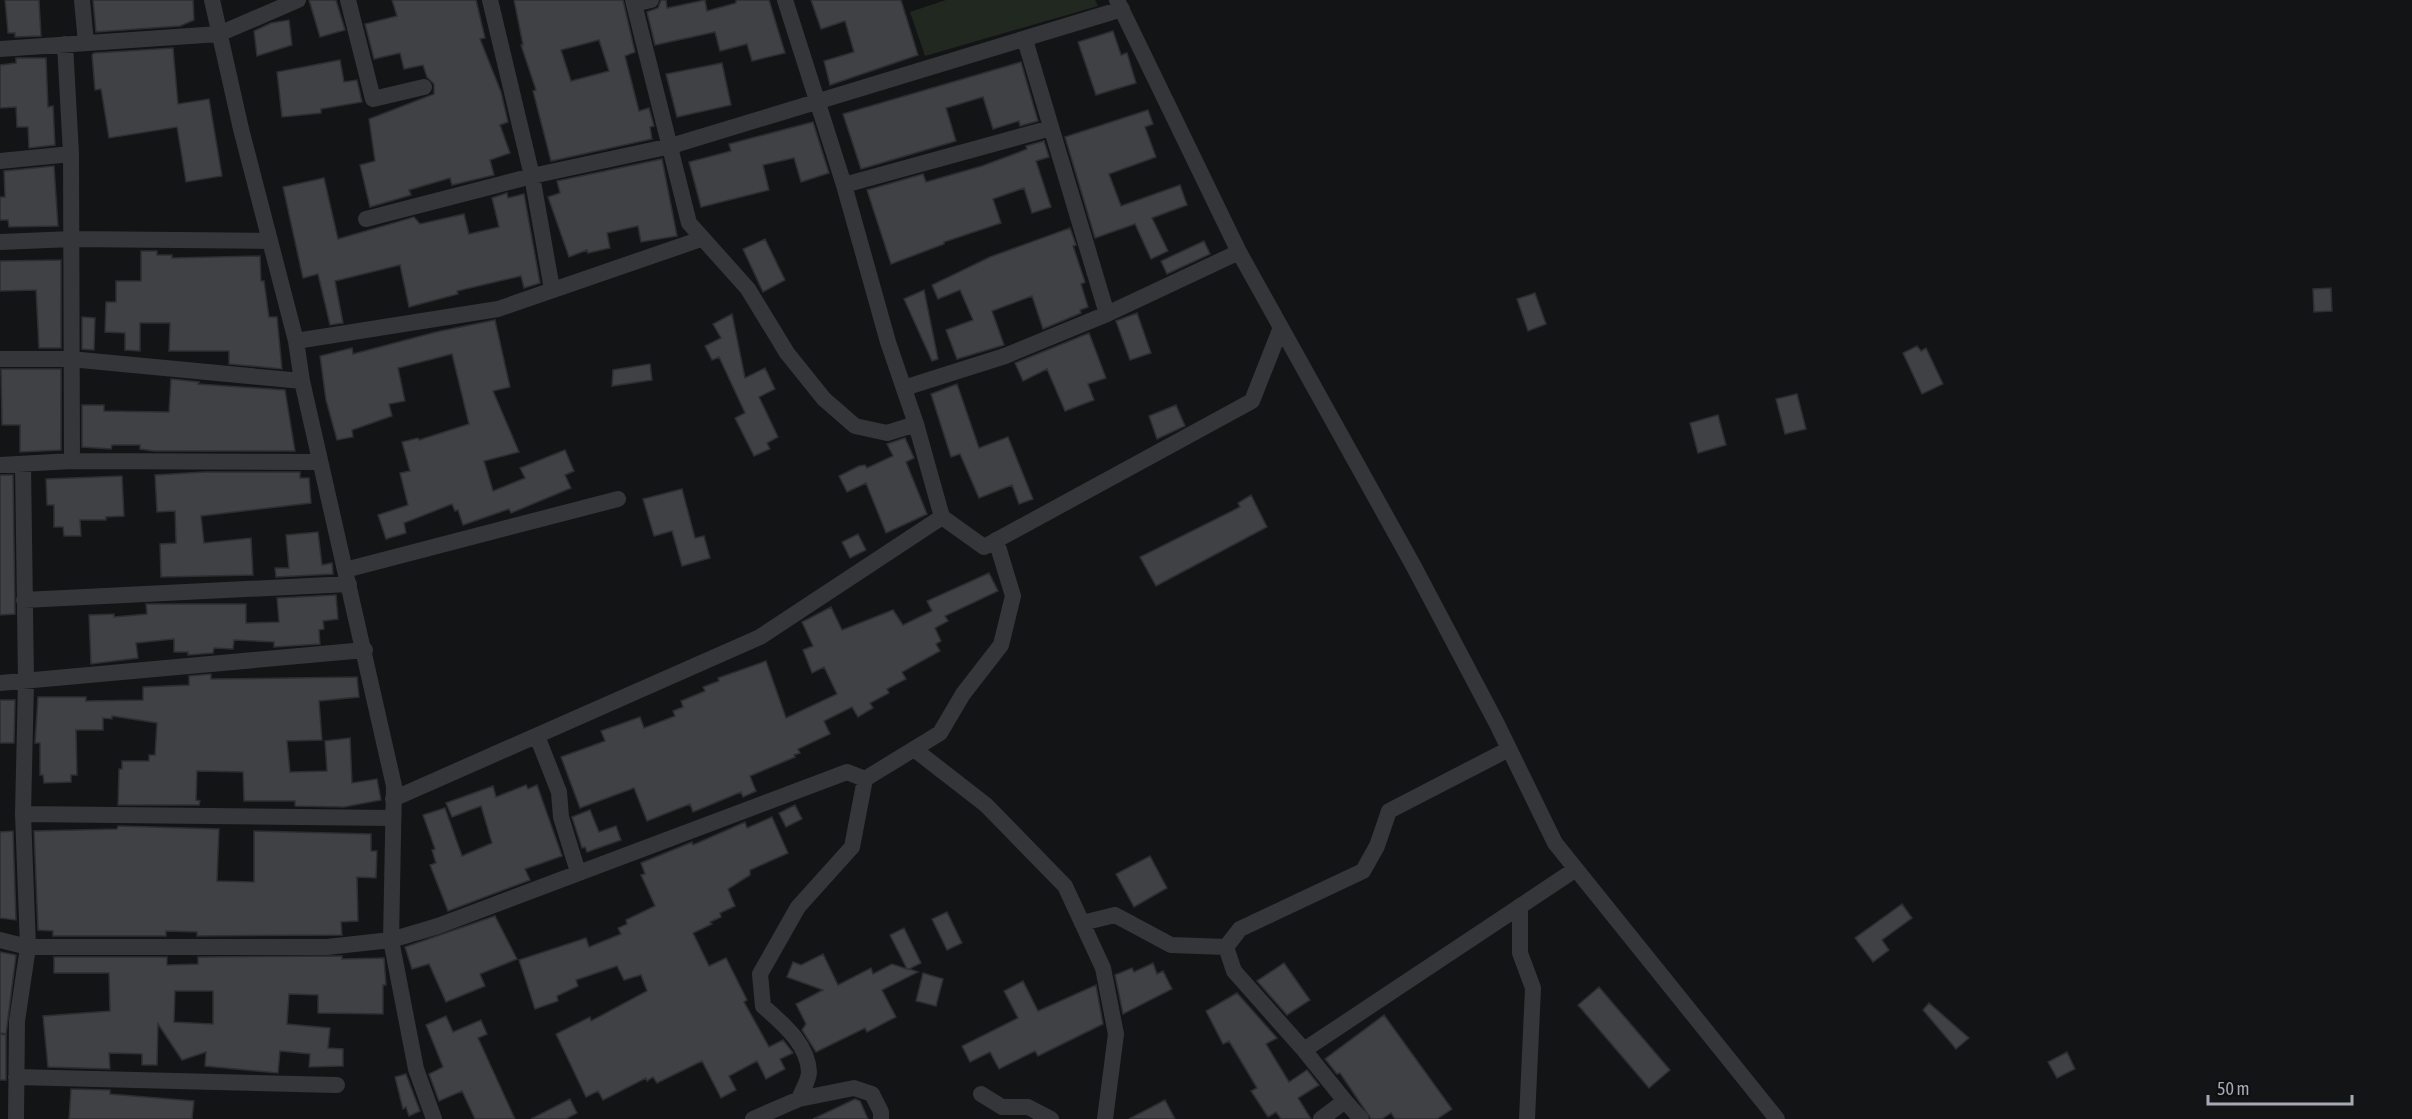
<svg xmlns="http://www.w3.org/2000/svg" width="2412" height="1119" font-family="'Asap Condensed',sans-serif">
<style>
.green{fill:#202820}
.building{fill:#3f4145;stroke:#2d2e31;stroke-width:1.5;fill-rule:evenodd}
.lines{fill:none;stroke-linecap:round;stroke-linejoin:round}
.street{stroke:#35363a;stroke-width:16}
</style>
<rect width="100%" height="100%" fill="#131415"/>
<!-- green -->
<path class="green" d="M946,0h149l3,6 -173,50 -15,-44z"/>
<!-- building -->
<path class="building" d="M5,0h34l2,36 -26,1v-4h-7z
M93,0h100l1,20 -14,6 -84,6z
M309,0h27l9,30 -25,7z
M392,0h84l9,38 -5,1 21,53 7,30 -8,3 10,28 -20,7 4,15 -42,10 -2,-7 -41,12 2,5 -41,12 -10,-42 15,-4 -6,-42 65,-25v-10l-7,-7 -4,-12 -19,4 -4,-16 -26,6 -9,-35 32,-8z
M514,0h109l12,52 -10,4 14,55 10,-3 5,18 -4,1 2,12 -101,22 -18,-70 3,-1 -15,-45h2zM599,40l10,31 -38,10 -10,-31z
M661,0h5l1,8 38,-8 2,11 29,-8v-3h33l16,53 -33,8 -5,-17 -27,7 -5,-19 -60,13 -8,-33 11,-4z
M811,0h90l17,55 -88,30 -6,-24 30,-9 -9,-31 -24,8z
M289,20l3,25 -35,11 -3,-25 17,-8z
M1113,31l8,24 6,-2 9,30 -40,12 -18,-53z
M173,48l5,56 31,-5 13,77 -36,6 -9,-55 -68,11 -8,-49 -6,1 -3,-35 2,-2z
M16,58h30l2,49 5,-1 2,39 -26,3 -1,-21h-11l-1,-20 -16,1v-43l16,-2z
M340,60l4,22 13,-2 5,22 -41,7v4l-39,4 -5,-45z
M1021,62l17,59 -18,5 -1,-5 -26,8 -10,-32 -37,11 10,33 -95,28 -18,-55z
M722,63l9,42 -54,12 -11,-43z
M1148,110l5,14 -8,3 11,30 -47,17 12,32 59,-21 7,20 -35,13 16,33 -17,8 -16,-35 -40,14 -30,-101z
M813,122l16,51 -28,9 -7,-24 -31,7 6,25 -68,17 -12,-45 42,-11 -2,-7z
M1044,141l5,16 -13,4 15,46 -19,6 -8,-25 -31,11 8,24 -57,19v2l-53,20 -24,-74 56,-16 3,8 56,-16 35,-13 10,-4 -1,-3z
M662,159l15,77 -36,6 -3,-16 -31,7 3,15 -22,5 -1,-3 -18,7 -21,-60 12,-4 -3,-12z
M54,166l4,60 -49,1 -1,-7h-8v-23h5l-1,-26z
M324,178l14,61 76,-22 6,7 44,-10 5,20 30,-7 -7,-29 15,-5 1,5 16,-4 16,89 -16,5 -3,-12 -64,15 1,3 -49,13 -9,-42 -65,16 8,42 -13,2 -12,-51 -15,4 -20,-91z
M1070,228l6,17 -3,1 12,36 -4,2 7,23 -8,3 1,3 -38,16 -11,-33 -40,15 12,34 -47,14 -11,-29 27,-10 -13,-30 -22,9 -6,-14 58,-28z
M765,239l20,41 -22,12 -20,-43z
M1204,241l6,13 -43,20 -6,-13z
M141,251h16v4h15v3l88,-2 1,25h3l5,36h8l5,52 -53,-5v-13h-60l1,-28h-30v28l-15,-1v-17l-20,-1 1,-30h10v-21h25z
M61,260v88h-22l-3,-58 -36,1v-30z
M2331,288l1,23 -18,1 -1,-23z
M924,290l14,69 -6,2 -28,-62z
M1535,293l11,31 -18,7 -11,-32z
M1137,313l14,40 -21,7 -14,-39z
M732,314l13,64 20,-10 10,21 -16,8 19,40 -11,6 3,6 -16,7 -19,-38 10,-5 -26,-56 -7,3 -7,-14 16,-8 -8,-14z
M82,317l13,1 -1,32 -12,-1z
M495,320l15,67 -17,4 26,61 -35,9 9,30 32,-13 -5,-10 45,-18 9,21 -9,4 6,13 -60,25 -2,-4 -46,16 -5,-15 -3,1 -3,-7 -48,19 2,10 -20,6 -8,-24 30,-10 -8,-32 10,-2 -8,-29 16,-4 1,2 50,-16 -17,-70 -54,14 7,33 -16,3 3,12 -40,14 1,7 -16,3 -11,-40 -6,-44 32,-8 1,6 83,-22z
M1089,333l17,45 -18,6 6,16 -29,11 -18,-42 -24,12 -8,-18z
M1917,346l4,5 5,-3 17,36 -21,10 -19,-41z
M650,364l2,16 -40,6 1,-16z
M1,369h60v81l-41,2v-27h-18z
M171,379l28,3 -1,2 87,6 10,61h-141l-14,-2v-4h-28l-1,4 -29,-2v-42h22v6l65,1z
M957,384l22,64 29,-11 25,62 -14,5 -7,-19 -33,13 -19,-44 -9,3 -20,-63z
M1797,394l9,35 -21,5 -9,-35z
M1176,405l9,21 -28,13 -8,-23z
M1718,415l8,30 -28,8 -8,-30z
M905,438l9,20 -8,4 21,52 -41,19 -20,-50 -19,9 -8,-16 20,-10 6,-1 2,3 26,-12 -6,-12z
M204,472h96v6h9l2,25 -110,13 3,27 47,-5 2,37 -92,2 -1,-33 16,-1 -1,-32 -18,1 -2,-37z
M0,475h13l2,139 -15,1z
M122,476l2,40 -18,1v3h-26l1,16h-17l-1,-9h-9v-22h-7l-1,-26z
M682,489l13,49 9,-2 6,22 -28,8 -10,-35 -18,5 -11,-37z
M1251,495l16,32 -111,59 -16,-29 100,-50 -2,-4z
M318,532l4,33 10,-2 1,11 -57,3 -1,-9h14l-3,-33z
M858,534l8,16 -16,8 -8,-16z
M989,573l9,18 -53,25 3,5 -13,7 6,13 -5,3 4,7 -38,21 4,7 -19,10 2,4 -19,10 3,5 -15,9 -6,-10 -28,14 6,13 -32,15 2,4 -6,2 1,2 -45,19 6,15 -13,6 -2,-5 -48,20 -3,-8 -43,17 -13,-33 -54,20 -19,-51 44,-16 -4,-10 39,-14 4,11 31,-12 -2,-5 10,-4 -2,-6 24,-10 -2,-4 16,-6 -1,-3 48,-17 20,57 51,-24 -13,-27 -12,6 -9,-23 10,-4 -11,-24 29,-15 11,23 51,-20 10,15 29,-14 -5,-10z
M336,595l2,24 -15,2 1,8 -5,1 1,14 -46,3v-5l-40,-2 -1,9 -19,-1 -1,5 -25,2v-3h-14v-13l-38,4 2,15 -47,6 -2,-49 25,-1v3l33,-3 -1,-10h100v19l33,-1 -2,-24z
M211,674v5l146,-2 2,20 -40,4 3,39 -35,1 3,31 37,-1 -2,-30 25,-3 2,45 25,-4 4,21 -37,7 -49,-1v-5h-51l-1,-29 -46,-1 -1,29 4,1 -1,4h-81l1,-36h3v-8h27v-6h6l2,-32 -45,-7v3l-9,-1v12h-27l1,45h-6v7l-27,1 -1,-8h-3v-32h-5l3,-46h48v4l57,-1v-13l46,-2v-9z
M0,700h15l-1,43h-14z
M526,785l2,4 9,-4 25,71 -37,13 5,11 -82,31 -18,-46 6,-2 -4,-13 3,-1 -12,-34 22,-7 17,48 30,-13 -11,-37 -29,11 -6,-14 47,-17 3,11z
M795,805l7,14 -16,8 -7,-14z
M590,810l9,22 17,-6 5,14 -34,12 -2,-5 -3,1 -10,-31z
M772,817l16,36 -38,17v5l-22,14 7,17 -15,7 1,4 -11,5 2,2 -19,9 16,33 17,-8 21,42 -3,2 25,45 14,-7 7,9 3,4 -13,6 5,10 -19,10 -9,-18 -28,15 7,14 -15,8 -19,-37 -45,22 -4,-6 -6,4 -1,-3 -43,22 -5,-9 -12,6 -30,-63 34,-17 1,4 56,-30 -6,-16 -17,5 -7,-14 -41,14 2,6 -21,10 1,5 -23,8 -16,-49 67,-22 3,9 32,-13 -3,-6 9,-4 -1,-4 29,-14 -14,-31 4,-1 -4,-11 51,-21 1,3 52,-23 2,6z
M118,826l101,3 -2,52 37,1v-51l117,3v17h6l-1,27 -19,-1 1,44 -17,1 1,13 -145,1v-4l-31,-1v5h-113v-5l-15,-1 -4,-99 83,-2z
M13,831l3,89 -16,-2v-86z
M1150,856l17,32 -33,19 -18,-33z
M1902,904l10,14 -30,22 7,10 -16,12 -18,-24z
M947,912l15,31 -15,7 -15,-31z
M495,916l22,43 -37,15 5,12 -39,16 -17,-38 -17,5 -7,-22z
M904,928l17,35 -12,6 9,3 -36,18 14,27 -29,15 -2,-4 -49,24 -14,-22 4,-6 -10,-20 27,-14 -36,-13 6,-15 8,3 22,-11 15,31 33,-17 2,6 19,-10 15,5 -17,-34z
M0,952l16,3 -10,79 -6,-1z
M342,956v3l42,-1 2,27h-3v29l-65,-1v-18l-29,-1 -2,30 43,4 -2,20 15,1v17l-34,1 1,-13 -30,-3 -2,22 -73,-7 1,-14 -24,8 -24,-36 -1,41h-15v-11l-33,-1 1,16 -62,-2 -5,-51 67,-5 -1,-38h-55v-16h113v8l31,-1v-7zM175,991h38v33l-39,-2z
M1153,963l4,11 6,-3 9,18 -49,25 -8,-39 17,-7 2,4z
M1284,963l26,37 -23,15 -30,-34z
M923,973l20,6 -7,27 -20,-5z
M1023,981l15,30 58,-26 7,39 -65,32 -3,-5 -36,18 -9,-17 -20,10 -8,-16 56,-28 -14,-27z
M1599,987l71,83 -21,18 -71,-83z
M1237,993l40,45 -11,6 23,38 18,-12 12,15 -21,13 13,21h-30l-5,-7 -8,5 -17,-26 6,-3 -28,-47 -6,3 -17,-33z
M1929,1003l40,35 -13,11 -33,-39z
M1384,1015l68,94 -15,10h-42l-4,-6 -9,6h-11l-31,-46 -3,1 -12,-15z
M446,1016l7,16 28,-12 6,14 -9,4 37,81h-40l-13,-28 -23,10 -10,-27 14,-7 -17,-42z
M0,1034l6,1v45h-6z
M2067,1052l8,17 -18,9 -9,-16z
M406,1074l14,37 -11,5 -3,-9 -3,2 -8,-32z
M71,1089l39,1v4l84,7 -2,18h-123z
M570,1099l7,14 -11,6h-35z
M855,1099l5,2 8,18h-55z
M1165,1100l10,19h-46z"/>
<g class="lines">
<!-- street -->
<path class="street" d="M82,0l4,43
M212,0l29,129 55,212 6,40 92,405 -3,154 25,129 18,50
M348,0l25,99 51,-12
M490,0l42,176 20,113
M633,0l56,223 59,66 39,64 37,46 31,27 32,7 29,-9
M785,0l59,185 44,157 28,82 26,93 42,30 268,-146 28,-71
M1117,0l122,252 174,313 84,159 58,119 222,276
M634,4l17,-4
M1025,40l82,274
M65,44l6,110 1,307
M0,49l219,-15 79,-34
M0,161l71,-7
M844,185l207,-57
M366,219l166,-43 139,-30 451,-137
M0,242l72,-3 197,2
M296,341l202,-32 203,-70
M0,359h70l232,22
M904,388l101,-32 102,-42 132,-62
M0,465l72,-4 248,1
M345,570l273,-71
M24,600l325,-16
M0,683l365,-33
M537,736l22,56 2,25 17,55
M914,749l72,56 79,81 38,82 13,66 -11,85
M393,799l367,-162 182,-120
M23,814l369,4
M1520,906v47l13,35 -6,131
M1082,923l33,-8 56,30 55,2
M0,940l28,7h299l64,-7 47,-14 409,-154 18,7 75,-46 23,-39 38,-49 12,-49 -17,-56
M1304,1050l-70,-79 -8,-24 14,-18 123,-58 14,-25 12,-35 120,-62
M16,1077l321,8
M981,1094l21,13h26l23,12
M799,1099l55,-11 18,6 9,18v7
M1345,1101l16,18
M16,1119l1,-98 11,-74 -5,-133 3,-133 -3,-217
M753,1119l46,-20c3,-8 10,-19 10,-27 -1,-28 -27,-49 -46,-66l-3,-32 38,-67 54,-60 13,-68
M1321,1119l24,-18 -41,-51 272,-181"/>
</g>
<!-- scale -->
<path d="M2208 1095v9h144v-9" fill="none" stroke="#a5abb5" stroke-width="3"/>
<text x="2217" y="1095" font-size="18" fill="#a5abb5" stroke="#0e0f10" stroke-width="4.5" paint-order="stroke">50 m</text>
</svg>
